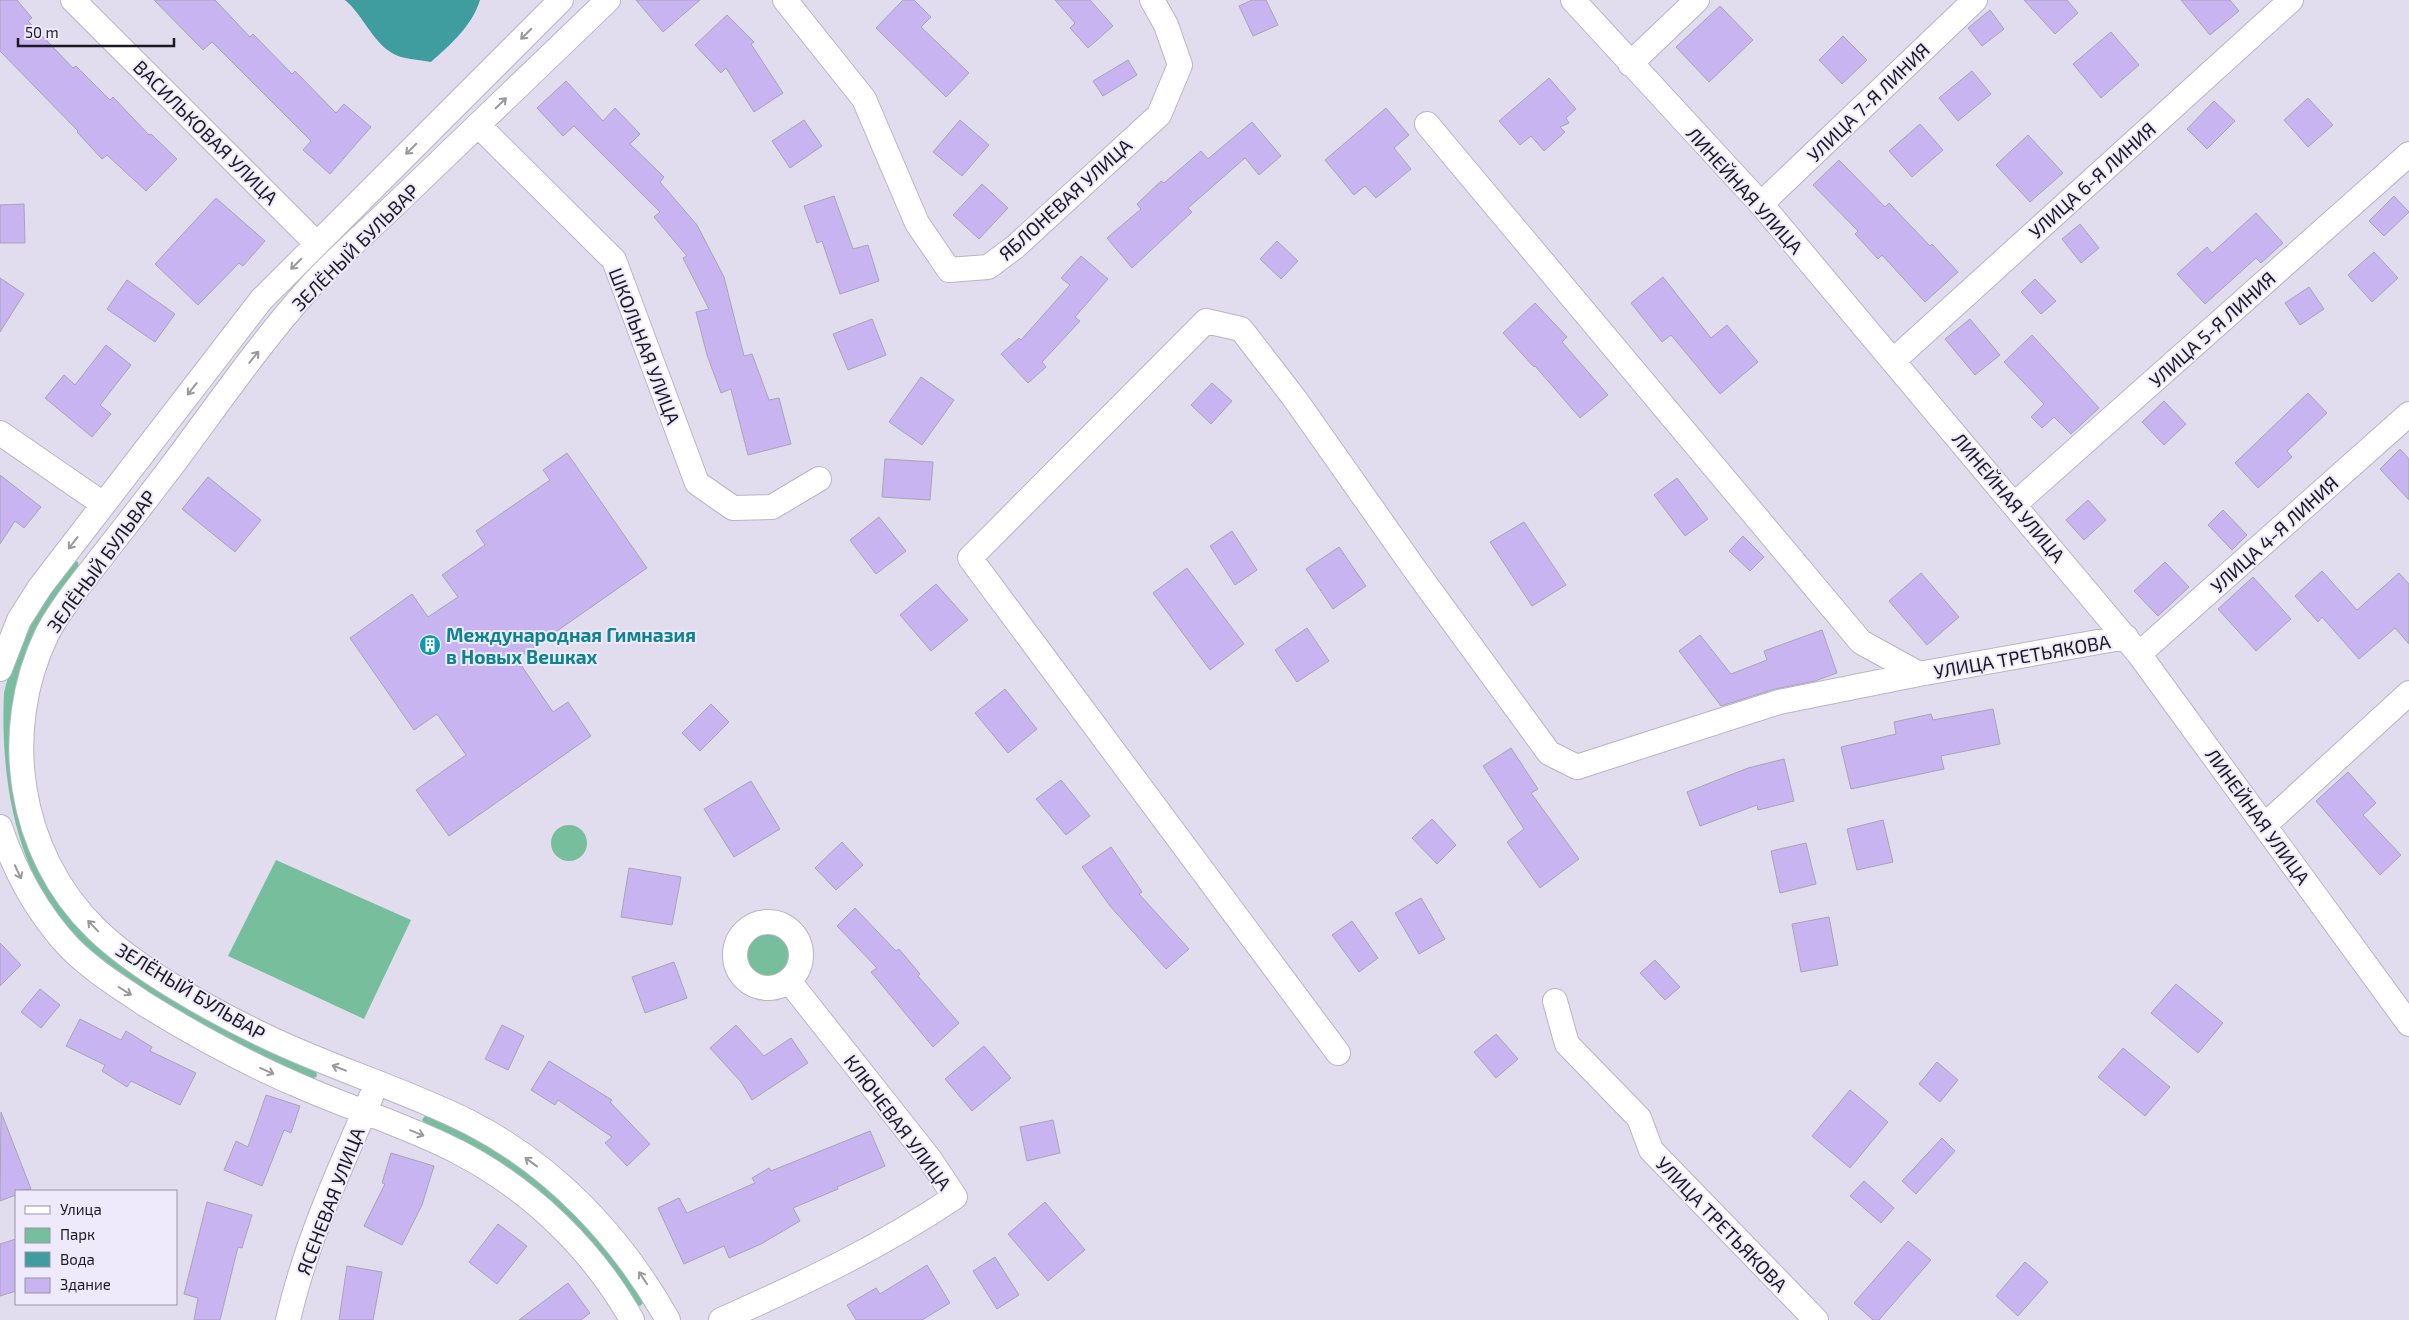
<svg xmlns="http://www.w3.org/2000/svg" width="2409" height="1320" font-family="'Exo 2',sans-serif">
<style>
.green{fill:#77be9d}
.water{fill:#3f9d9f}
.building{fill:#c7b4f1;stroke:#a9a4b5}
.lines{fill:none;stroke-linecap:round;stroke-linejoin:round}
.minor-casing{stroke:#b9b4c6;stroke-width:26}
.minor{stroke:#fff;stroke-width:24}
.oneway{stroke:#99989b}
.labels{text-anchor:middle;dominant-baseline:central;stroke-width:4;stroke-linejoin:round;paint-order:stroke}
.street-label{font-size:19px;fill:#1c1a21;stroke:#eee9fb}
.culture-label{font-size:19px;font-weight:bold;fill:#0d838f;stroke:#eee9fb;text-anchor:start}
</style>
<rect width="100%" height="100%" fill="#e1dcee"/>
<!-- green -->
<path class="green" d="M75,561l3,1 1,6c-18,31 -41,62 -56,95 -23,84 -3,207 61,270 14,14 47,29 65,39 56,33 111,66 167,99l1,5 -5,4c-53,-24 -104,-50 -154,-81 -28,-17 -56,-35 -79,-58 -63,-62 -79,-162 -75,-248 5,-22 14,-46 24,-67 12,-24 30,-45 47,-65z
M551 843a18 18 0 1 1 36 0a18 18 0 1 1-36 0Z
M276,860l135,60 -47,99 -136,-63z
M747 955a21 21 0 1 1 42 0a21 21 0 1 1-42 0Z
M425,1116h4c71,33 118,67 172,124 16,17 29,40 43,59l-1,4 -3,3 -4,-2 -211,-180 -3,-4z"/>
<!-- water -->
<path class="water" d="M345,0h135c-8,26 -29,44 -49,62 -11,-2 -30,-3 -39,-9 -20,-12 -29,-38 -47,-53z"/>
<!-- building -->
<path class="building" d="M0,0h17l15,18 -4,3 45,47 3,-2 34,34 3,-3 36,38 2,-1 26,25 -31,32 -39,-36 -5,4 -25,-27 1,-1 -78,-80z
M154,0h61l35,37 3,-3 39,40 3,-3 41,42 8,-9 27,23 -41,47 -27,-24 8,-9 -99,-99 -9,8z
M636,0h64l-37,32z
M903,0h11l17,17 -10,10 48,46 -23,24 -70,-69z
M1055,0h35l23,26 -25,22 -18,-20 5,-5z
M1252,0h14l12,25 -25,11 -14,-30z
M2024,0h43l11,13 -23,21z
M2181,0h49l9,11 -29,24z
M1720,6l33,34 -44,42 -33,-35z
M1990,10l14,19 -22,17 -14,-18z
M727,15l27,27 -3,2 32,49 -29,19 -28,-44 -5,5 -26,-28z
M2111,32l28,33 -38,33 -28,-34z
M1843,36l24,24 -25,24 -23,-24z
M1128,60l9,15 -34,21 -10,-15z
M1972,71l19,23 -33,27 -19,-23z
M1549,78l27,31 -10,9 3,5 -9,4 5,5 -21,19 -13,-15 -11,9 -21,-24z
M566,81l37,40 12,-13 25,26 -10,10 34,33 -4,5 37,43 27,52 20,79 8,-2 17,46 10,-2 12,46 -43,11 -17,-66 -10,4 -14,-38 -11,-43 13,-3 -26,-51 4,-2 -33,-39 6,-5 -86,-86 -11,10 -26,-28z
M2308,98l25,27 -25,22 -24,-27z
M2214,101l21,20 -28,28 -20,-20z
M1386,108l23,27 -15,13 17,21 -35,29 -11,-12 -11,9 -29,-35z
M804,120l18,26 -32,22 -18,-27z
M960,120l29,25 -27,31 -29,-24z
M1252,122l29,34 -22,19 -14,-17 -57,50 4,4 -60,56 -25,-30 34,-29 -4,-5 24,-23 3,2 37,-32 7,8z
M1920,124l23,26 -31,27 -23,-26z
M2028,135l35,38 -33,29 -34,-37z
M1839,160l46,47 4,-4 41,43 2,-2 26,28 -33,30 -43,-47 -4,4 -23,-25 3,-3 -45,-46z
M982,184l26,24 -29,31 -26,-24z
M834,196l19,53 15,-4 11,36 -39,13 -18,-53 -5,2 -13,-37z
M2394,196l15,16 -25,24 -15,-15z
M216,198l49,43 -22,25 -4,-3 -41,42 -43,-41z
M24,204l1,39h-25v-38z
M2256,213l27,30 -22,20 -5,-5 -51,46 -28,-30 30,-27 5,6z
M2080,224l19,24 -18,15 -19,-24z
M1277,241l21,20 -17,18 -21,-20z
M2374,252l24,26 -26,24 -24,-27z
M1081,256l27,23 -33,38 5,4 -38,41 4,5 -18,16 -27,-29 18,-16 2,2 49,-55 -9,-7z
M1663,277l48,61 16,-13 31,37 -38,32 -49,-59 -9,7 -31,-39z
M0,278l24,16 -24,38z
M2035,279l21,22 -15,13 -20,-22z
M127,280l48,34 -20,28 -48,-33z
M2309,287l15,22 -24,16 -15,-22z
M1535,303l32,34 -5,5 46,53 -28,23 -45,-52 -1,1 -31,-34z
M872,319l14,36 -38,15 -15,-36z
M1970,319l30,36 -25,20 -30,-36z
M2032,335l67,73 -28,26 -17,-17 -12,11 -11,-11 13,-13 -40,-42z
M106,345l25,20 -31,40 11,9 -19,23 -47,-39 19,-23 11,10z
M921,377l33,23 -32,45 -33,-23z
M1212,383l20,18 -21,23 -20,-19z
M2308,393l19,20 -40,38 5,6 -34,31 -23,-25z
M2164,401l22,23 -22,21 -22,-23z
M2400,449l9,10v41l-29,-31z
M567,453l80,115 -130,91 36,53 15,-10 23,34 -142,100 -33,-46 50,-35 -29,-41 -23,16 -64,-92 62,-44 16,23 30,-20 -16,-22 43,-30 -9,-14 74,-51 -7,-10z
M885,459l48,3 -3,38 -48,-3z
M0,475l41,32 -17,21 -9,-7 -15,23z
M208,477l53,43 -26,32 -53,-43z
M1677,478l31,41 -23,17 -31,-41z
M2088,500l18,20 -22,20 -18,-20z
M2223,510l24,25 -15,15 -24,-25z
M879,517l27,34 -30,23 -26,-34z
M1524,522l42,63 -34,21 -42,-64z
M1232,531l25,39 -22,15 -25,-39z
M1743,536l21,21 -14,14 -21,-20z
M1339,547l27,39 -33,23 -27,-40z
M2165,562l24,25 -31,29 -24,-25z
M1187,568l57,76 -34,26 -57,-77z
M2322,571l35,39 42,-37 10,11v60l-14,-16 -36,31 -37,-42 -4,5 -23,-26z
M1921,573l38,44 -32,28 -38,-44z
M2253,577l38,42 -35,32 -38,-42z
M936,584l32,36 -37,31 -31,-36z
M1307,628l22,33 -32,21 -22,-32z
M1822,630l15,43 -22,8 -40,8 -54,17 -42,-55 21,-16 31,39 36,-14 -3,-9z
M1005,689l32,40 -29,24 -33,-40z
M711,704l18,18 -29,29 -18,-18z
M1993,709l7,35 -59,12 3,13 -93,20 -10,-42 55,-13 -2,-12 37,-8 2,6z
M1511,748l27,41 -7,4 48,66 -39,29 -33,-46 17,-13 -41,-63z
M1784,759l10,42 -36,9 -1,-5 -57,21 -13,-34 61,-24z
M2348,772l28,31 -13,12 38,40 -21,20 -64,-74z
M1061,780l29,36 -24,19 -30,-36z
M751,781l29,48 -46,28 -30,-48z
M1432,819l24,26 -19,19 -25,-26z
M1883,820l10,42 -36,8 -10,-41z
M842,842l21,23 -27,25 -21,-22z
M1806,843l10,41 -36,9 -9,-42z
M1111,847l31,45 -3,2 50,55 -23,20 -56,-63 -28,-39z
M629,868l52,9 -9,48 -51,-8z
M1421,898l24,41 -26,15 -24,-41z
M855,908l41,43 3,-2 21,25 -2,2 41,47 -26,24 -62,-75 6,-4 -40,-42z
M1829,917l9,48 -37,7 -9,-48z
M1352,921l26,37 -19,14 -27,-37z
M0,943l21,22 -21,21z
M1655,960l25,27 -15,13 -25,-27z
M674,962l13,36 -42,15 -13,-36z
M2176,984l47,39 -25,30 -47,-40z
M40,989l20,16 -19,23 -20,-16z
M80,1019l41,21 5,-9 26,16 -2,4 46,22 -16,32 -49,-24 -4,6 -25,-16 3,-6 -39,-19z
M502,1025l22,11 -16,34 -23,-11z
M736,1025l28,31 27,-18 17,25 -56,37 -11,-18 -31,-34z
M1496,1034l22,25 -22,19 -22,-26z
M984,1046l27,32 -39,33 -27,-32z
M2123,1048l47,39 -25,29 -47,-39z
M549,1061l63,39 -2,2 40,42 -23,22 -22,-23 7,-6 -54,-37 -3,5 -24,-15z
M1937,1062l21,18 -18,22 -21,-18z
M1850,1090l38,32 -38,46 -38,-32z
M266,1095l34,11 -9,27 -7,-3 -22,56 -38,-16 12,-29 12,6z
M1,1112l30,77 -15,2v4l-16,6z
M1053,1120l7,33 -33,8 -7,-34z
M870,1131l15,35 -48,21 1,2 -45,19 7,13 -39,23 -32,14 -5,-12 -40,18 -26,-56 21,-10 8,15 68,-30 -3,-5 17,-10 2,3z
M1942,1138l13,13 -39,43 -14,-13z
M391,1153l43,13 -12,39 -20,40 -38,-19 21,-42 -3,-1z
M1864,1181l30,27 -13,15 -31,-27z
M207,1202l45,13 -10,33 -4,-1 -18,73h-26l4,-22 -14,-4z
M1045,1202l40,48 -37,31 -40,-47z
M498,1224l29,22 -30,38 -28,-22z
M16,1239v52l-16,5v-52z
M1908,1241l23,19 -52,60h-6l-19,-17z
M995,1257l24,38 -22,14 -24,-38z
M2025,1262l23,20 -30,34 -22,-20z
M927,1265l23,38 -28,17h-66l-9,-15 29,-17 4,6z
M347,1266l35,6 -9,48h-34z
M568,1283l22,30 -9,7h-62z"/>
<g class="lines">
<!-- minor casing -->
<g class="minor-casing">
<path id="minor" d="M73,0l244,244
M608,0c-68,65 -136,131 -204,196 -32,31 -66,60 -95,92 -50,56 -93,119 -138,179 -25,33 -50,65 -75,97 -17,22 -36,45 -49,70 -47,97 -29,219 49,295 41,40 115,81 167,106 67,33 141,54 208,88 85,44 151,115 197,197
M785,0l79,99 53,124 32,47 39,-3 27,-20 144,-132 21,-50 -14,-40 -14,-25
M1573,0l188,204 378,450 270,370
M1630,64l67,-64
M1427,124l434,518 58,32
M478,125l136,135 83,223 36,25 39,-1 47,-28
M1761,204l214,-204
M1893,361l398,-361
M0,433l103,71
M2015,504l394,-350
M2139,654l270,-240
M0,669l19,-49 21,-33 221,-287 300,-300
M2265,825l144,-132
M0,827c15,45 38,87 70,121 22,22 48,38 73,55 53,33 108,63 166,87 49,21 101,37 149,62 72,37 135,98 174,168
M735 955a33 33 0 1 1 66 0a33 33 0 1 1-66 0Z
M1555,1001l12,43 72,74 12,32 165,170
M1338,1053l-368,-495 236,-237 35,8 54,70 121,172 133,182 28,14 202,-65 140,-28 207,-37
M288,1320c18,-78 51,-150 83,-223
M721,1320c83,-37 158,-72 234,-123l-26,-39 -140,-177"/>
</g>
<!-- minor -->
<use href="#minor" class="minor"/>
</g>
<!-- one-way arrows -->
<defs><path id="oneway-shaft" d="M-6 0H5M1.5-3L5.5 0L1.5 3" fill="none" stroke-width="1.6" stroke-linecap="round" stroke-linejoin="round" transform="scale(1.25)"/></defs>
<g class="oneway">
<use href="#oneway-shaft" transform="translate(526 34) rotate(135)"/>
<use href="#oneway-shaft" transform="translate(501 103) rotate(-44)"/>
<use href="#oneway-shaft" transform="translate(411 149) rotate(135)"/>
<use href="#oneway-shaft" transform="translate(296 264) rotate(135)"/>
<use href="#oneway-shaft" transform="translate(254 357) rotate(-51)"/>
<use href="#oneway-shaft" transform="translate(192 389) rotate(128)"/>
<use href="#oneway-shaft" transform="translate(73 543) rotate(128)"/>
<use href="#oneway-shaft" transform="translate(18 872) rotate(65)"/>
<use href="#oneway-shaft" transform="translate(93 926) rotate(-134)"/>
<use href="#oneway-shaft" transform="translate(125 991) rotate(32)"/>
<use href="#oneway-shaft" transform="translate(339 1068) rotate(-159)"/>
<use href="#oneway-shaft" transform="translate(267 1071) rotate(24)"/>
<use href="#oneway-shaft" transform="translate(417 1133) rotate(22)"/>
<use href="#oneway-shaft" transform="translate(531 1162) rotate(-144)"/>
<use href="#oneway-shaft" transform="translate(643 1278) rotate(-124)"/>
</g>
<!-- icons -->
<defs>
<g id="building-disc" transform="scale(1.125)"><circle r="9.5" fill="#0f9aa8" stroke="#eee9fb"/><path d="M-4-6H4V6H1V3H-1V6H-4ZM-2.5-4.3h1.7v1.8h-1.7ZM.8-4.3h1.7v1.8H.8ZM-2.5-1h1.7V.8h-1.7ZM.8-1h1.7V.8H.8Z" fill="#fff"/></g>
</defs>
<g fill-rule="evenodd">
<use href="#building-disc" x="430" y="645"/>
</g>
<g class="labels">
<!-- street labels -->
<g class="street-label">
<text transform="translate(1868 102) rotate(-44)">УЛИЦА 7-Я ЛИНИЯ</text>
<text transform="translate(206 132) rotate(45)">ВАСИЛЬКОВАЯ УЛИЦА</text>
<text transform="translate(2092 180) rotate(-42)">УЛИЦА 6-Я ЛИНИЯ</text>
<text transform="translate(1745 190) rotate(48)">ЛИНЕЙНАЯ УЛИЦА</text>
<text transform="translate(1065 199) rotate(-42)">ЯБЛОНЕВАЯ УЛИЦА</text>
<text transform="translate(355 247) rotate(-45)">ЗЕЛЁНЫЙ БУЛЬВАР</text>
<text transform="translate(2212 329) rotate(-42)">УЛИЦА 5-Я ЛИНИЯ</text>
<text transform="translate(645 346) rotate(69)">ШКОЛЬНАЯ УЛИЦА</text>
<text transform="translate(2009 497) rotate(50)">ЛИНЕЙНАЯ УЛИЦА</text>
<text transform="translate(2274 534) rotate(-42)">УЛИЦА 4-Я ЛИНИЯ</text>
<text transform="translate(101 561) rotate(-54)">ЗЕЛЁНЫЙ БУЛЬВАР</text>
<text transform="translate(2022 656) rotate(-10)">УЛИЦА ТРЕТЬЯКОВА</text>
<text transform="translate(2258 816) rotate(54)">ЛИНЕЙНАЯ УЛИЦА</text>
<text transform="translate(191 991) rotate(31)">ЗЕЛЁНЫЙ БУЛЬВАР</text>
<text transform="translate(898 1122) rotate(53)">КЛЮЧЕВАЯ УЛИЦА</text>
<text transform="translate(330 1201) rotate(-69)">ЯСЕНЕВАЯ УЛИЦА</text>
<text transform="translate(1722 1224) rotate(46)">УЛИЦА ТРЕТЬЯКОВА</text>
</g>
<!-- culture labels -->
<g class="culture-label">
<text x="446" y="634">Международная Гимназия<tspan x="446" dy="22">в Новых Вешках</tspan></text>
</g>
</g>
<!-- legend -->
<rect x="15" y="1190" width="162" height="115" fill="#eee9fb" stroke="#9a96a4"/>
<rect x="25" y="1206" width="25" height="8" fill="#ffffff" stroke="#9a96a4"/>
<text x="60" y="1215" font-size="15" fill="#1c1a21">Улица</text>
<rect x="25" y="1228" width="25" height="15" fill="#77be9d" stroke="#9a96a4"/>
<text x="60" y="1240" font-size="15" fill="#1c1a21">Парк</text>
<rect x="25" y="1252" width="25" height="15" fill="#3f9d9f" stroke="#9a96a4"/>
<text x="60" y="1265" font-size="15" fill="#1c1a21">Вода</text>
<rect x="25" y="1278" width="25" height="15" fill="#c7b4f1" stroke="#9a96a4"/>
<text x="60" y="1290" font-size="15" fill="#1c1a21">Здание</text>
<!-- scale -->
<path d="M18 38v8h156v-8" fill="none" stroke="#1c1a21" stroke-width="2.5"/>
<text x="25" y="38" font-size="15" fill="#1c1a21" stroke="#eee9fb" stroke-width="4" paint-order="stroke">50 m</text>
</svg>
